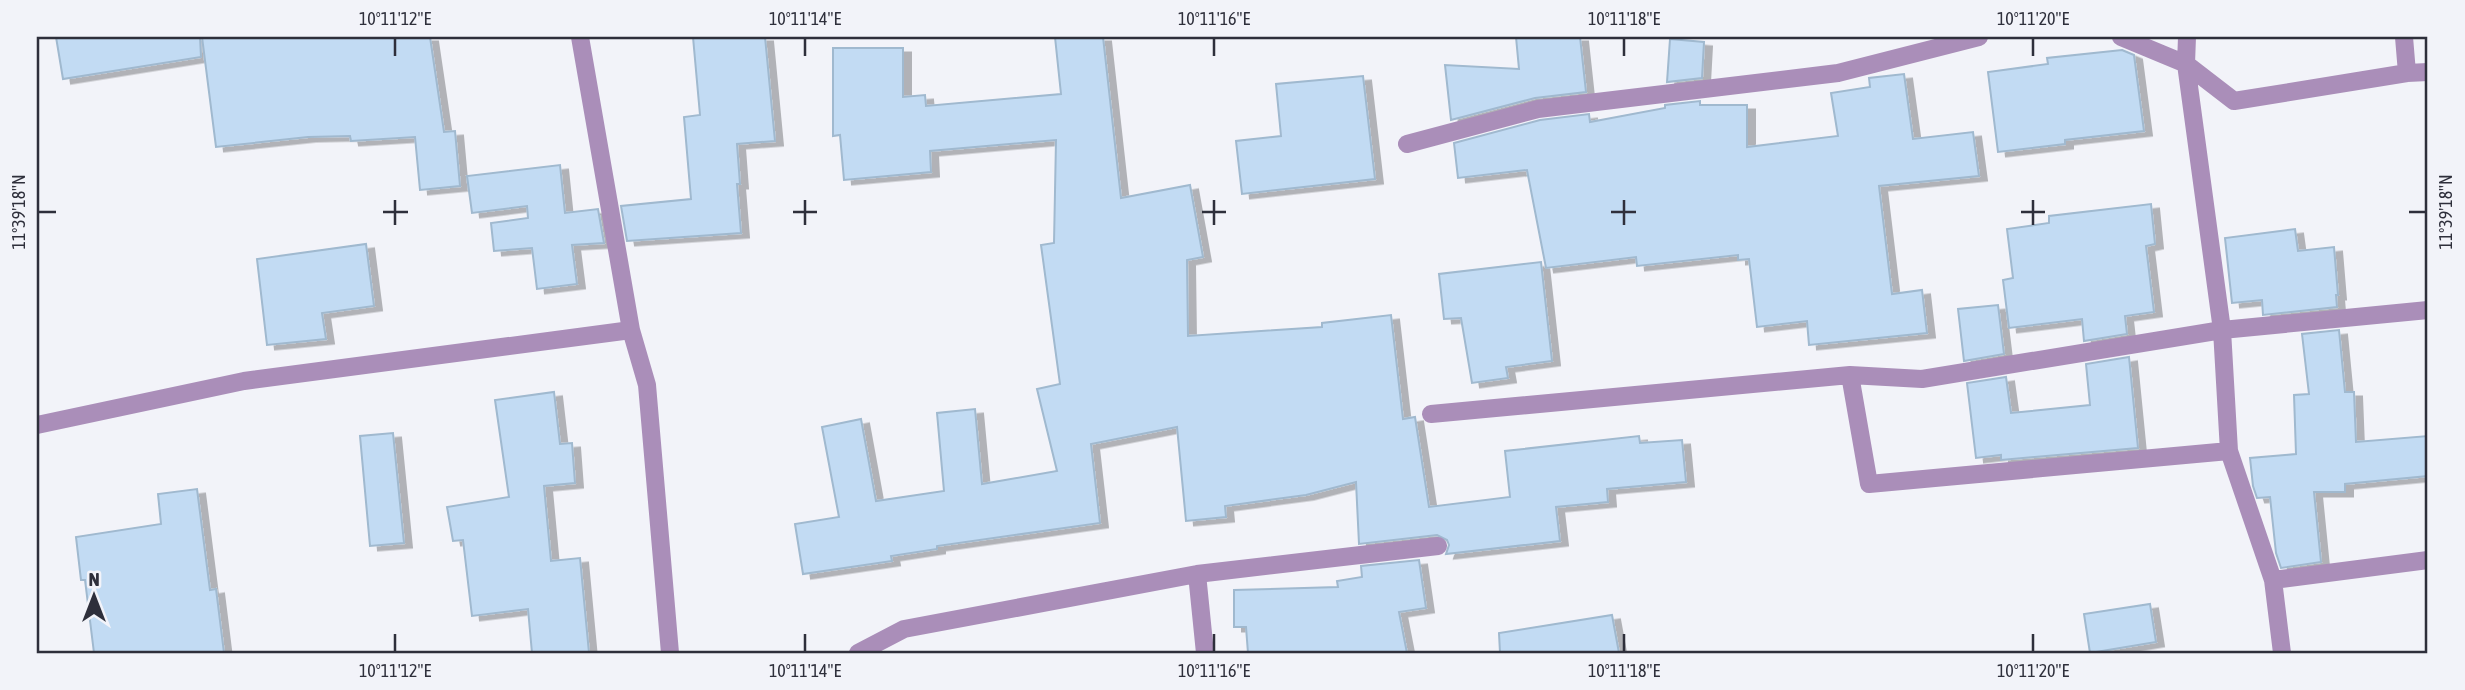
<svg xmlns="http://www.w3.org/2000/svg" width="2465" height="690" font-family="'Asap Condensed',sans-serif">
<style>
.building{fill:#c2dbf3;stroke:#a0b9cf;stroke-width:2;filter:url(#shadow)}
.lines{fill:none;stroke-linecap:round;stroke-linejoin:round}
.minor{stroke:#aa8eb9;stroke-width:18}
.ticks{fill:none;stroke:#2e2f3b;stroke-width:2.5}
.neatline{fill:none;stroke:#2e2f3b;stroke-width:2.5}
.ticks-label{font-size:18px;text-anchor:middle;fill:#2e2f3b}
</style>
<defs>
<filter id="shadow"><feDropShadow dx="8" dy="4.5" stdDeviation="0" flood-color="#0004"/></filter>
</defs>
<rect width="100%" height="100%" fill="#f2f3f9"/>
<!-- building -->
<path class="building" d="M56,37h144l1,20 -138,22z
M202,37h228l14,95 11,-1 5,55 -40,4 -5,-53 -64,4 -1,-5 -42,1 -92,10z
M693,37h72l10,104 -38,3 3,40h-3l4,49 -114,8 -6,-35 70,-7 -7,-82 16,-2z
M1055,37h48l18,161 69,-13 13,72 -16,3 1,76 134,-9v-4l69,-8 12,104 12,-2 14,90 81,-10 -5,-46 134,-15 1,7 42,-3 4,42 -79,7 1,13 -52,5 4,34 -114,13 3,-9 -2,-5 -10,-5 -78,9 -3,-62 -50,13 -81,11 1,11 -40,4 -9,-94 -86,17 9,79 -163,23v3l-46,7 1,5 -89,13 -8,-50 44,-7 -17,-90 39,-8 15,82 68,-10 -7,-78 38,-4 7,75 75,-13 -20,-82 23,-5 -19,-139 13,-2 2,-103 -126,11 1,21 -87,8 -4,-45 -7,1v-88h70v49l22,-2 1,11 135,-12z
M1516,37h64l6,55 -51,6 -84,22 -6,-55 74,4z
M1670,39l34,3 -2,36 -35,4z
M2122,50l12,5 10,76 -79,9v4l-67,8 -10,-80 60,-8 -1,-6z
M1904,74l9,65 60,-7 6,44 -100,10 13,108 30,-4 5,43 -118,12 -2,-24 -50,6 -8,-68 -11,1v-5l-101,11 -1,-9 -90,11 -19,-98 -69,8 -4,-35 86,-23 49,-6 1,8 75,-14v-3l35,-4v4h47v42l91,-11 -7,-43 39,-6 -1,-9z
M1363,76l12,103 -133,15 -6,-53 45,-5 -5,-52z
M560,165l5,48 33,-4 6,34 -32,2 5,39 -40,5 -5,-41 -38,3 -3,-28 37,-5 -1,-12 -55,7 -5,-37z
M2151,204l4,40 -9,2 8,66 -29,4 2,18 -43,7 -2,-22 -73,9 -6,-48 10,-2 -6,-49 42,-6v-7z
M2295,229l3,22 36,-4 4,48h-2l1,12 -74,8 -1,-15 -30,3 -7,-65z
M366,244l8,62 -52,7 4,26 -59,6 -10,-86z
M1541,262l11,99 -46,6 2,11 -36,5 -11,-65 -17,1 -5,-45z
M1998,305l6,49 -40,7 -6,-52z
M2339,330l6,62h9l2,50 72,-6v40l-83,8v8h-31l7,70 -40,6 -5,-15 -6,-56 -13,1 -4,-12 -3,-28 46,-4 -2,-59 15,-1 -7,-60z
M2129,357l9,91 -137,12v-5l-25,3 -9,-75 39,-6 5,36 79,-8 -4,-41z
M554,392l6,52 12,-1 3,40 -31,3 7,75 29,-3 9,95h-57l-4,-44 -56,7 -9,-76 -10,1 -6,-34 62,-10 -14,-97z
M393,433l11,110 -34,3 -10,-110z
M197,489l13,101 6,-1 8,64h-130l-9,-73h-4l-5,-43 85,-13 -3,-30z
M1419,560l7,48 -27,4 8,41h-159l-2,-26h-12v-37l104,-3 -1,-6 25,-4 -1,-11z
M2150,604l6,38 -66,11 -6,-39z
M1612,615l7,38h-119l-1,-20z"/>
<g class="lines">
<!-- minor -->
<path class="minor" d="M580,37l51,293 16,55 23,268
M2121,37l65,27 48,37 173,-28 21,-1
M2187,37l-1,27 36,266 7,121 44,129 9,73
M2404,37l3,36
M1407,144l131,-35 300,-36 141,-36
M1850,375l19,109 360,-33
M1431,414l419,-39 72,4 300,-49 206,-20
M37,425l207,-44 387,-51
M1197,574l8,79
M2273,580l155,-20
M858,653l46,-24 293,-55 241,-28"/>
</g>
<!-- ticks -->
<path class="ticks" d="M395,38v18M805,38v18M1214,38v18M1624,38v18M2033,38v18M395,200v25M805,200v25M1214,200v25M1624,200v25M2033,200v25M38,212h18M383,212h25M793,212h24M1202,212h24M1611,212h25M2021,212h24M2409,212h17M395,634v18M805,634v18M1214,634v18M1624,634v18M2033,634v18"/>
<!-- border -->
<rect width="2465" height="690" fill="none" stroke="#f2f3f9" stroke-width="77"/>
<!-- north arrow -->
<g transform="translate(94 596)" stroke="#f2f3f9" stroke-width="5" paint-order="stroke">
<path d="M0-5L12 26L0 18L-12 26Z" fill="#2e2f3b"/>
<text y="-10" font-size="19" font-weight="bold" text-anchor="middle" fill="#2e2f3b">N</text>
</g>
<rect x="38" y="38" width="2388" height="614" class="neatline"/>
<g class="ticks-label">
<text x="395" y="25">10°11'12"E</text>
<text x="805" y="25">10°11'14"E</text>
<text x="1214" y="25">10°11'16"E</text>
<text x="1624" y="25">10°11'18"E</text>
<text x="2033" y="25">10°11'20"E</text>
<text transform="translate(19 212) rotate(-90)" y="6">11°39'18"N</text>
<text transform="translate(2446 212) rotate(-90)" y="6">11°39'18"N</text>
<text x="395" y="677">10°11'12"E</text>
<text x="805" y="677">10°11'14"E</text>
<text x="1214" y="677">10°11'16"E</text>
<text x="1624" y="677">10°11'18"E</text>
<text x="2033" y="677">10°11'20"E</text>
</g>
</svg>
